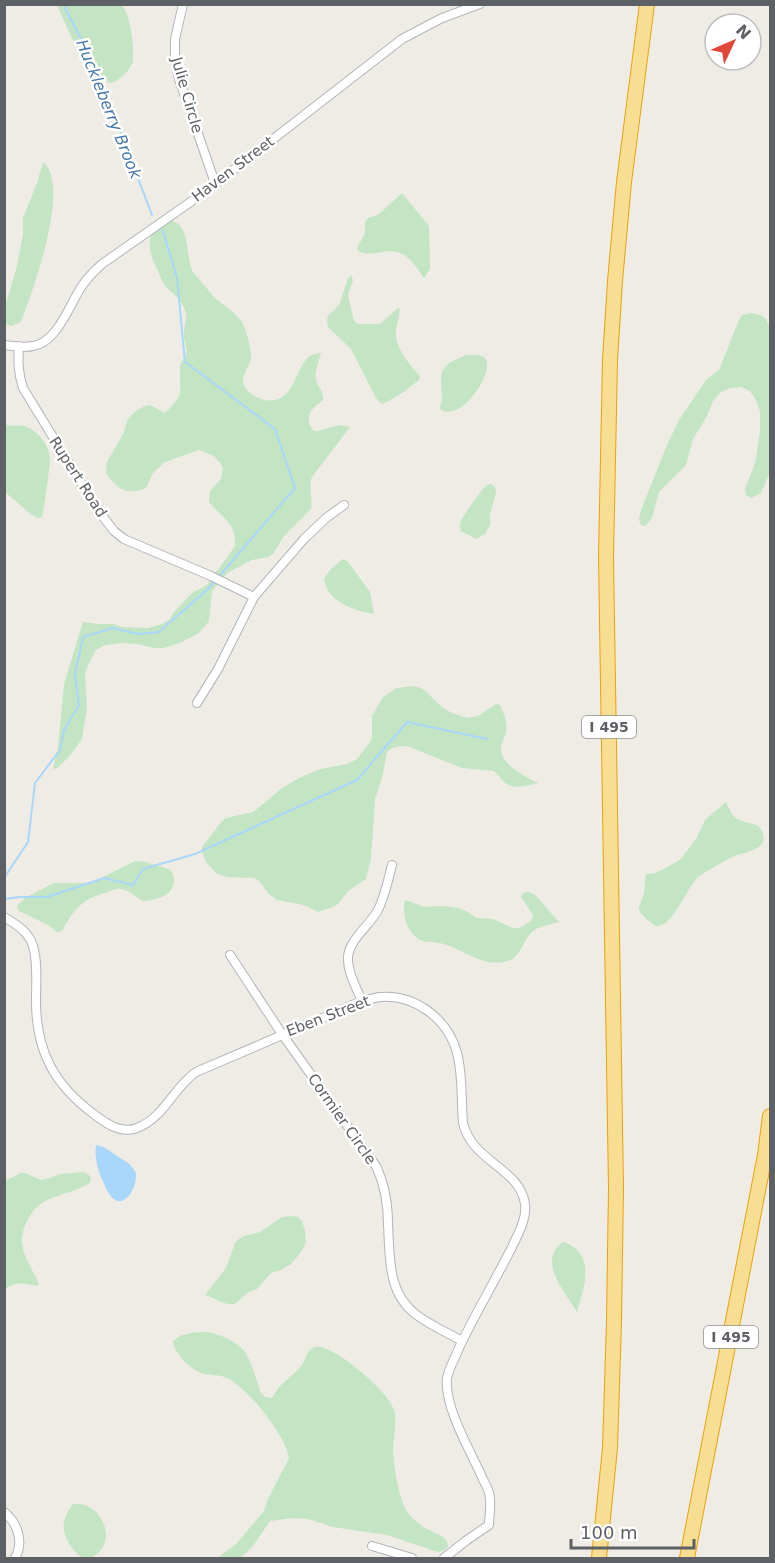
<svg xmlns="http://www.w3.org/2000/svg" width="775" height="1563" font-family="'DejaVu Sans',sans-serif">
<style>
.green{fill:#c3e5c3}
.water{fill:#a9d7fb}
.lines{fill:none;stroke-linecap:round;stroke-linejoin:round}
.stream{stroke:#a9d7fb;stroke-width:2}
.minor-casing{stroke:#b2b5b9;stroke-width:10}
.motorway-casing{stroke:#e8a30c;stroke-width:16}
.minor{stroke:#fff;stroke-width:8}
.motorway{stroke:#f7de93;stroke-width:14}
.labels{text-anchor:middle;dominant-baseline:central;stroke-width:5;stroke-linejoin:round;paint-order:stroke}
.shield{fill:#fff;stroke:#8e9093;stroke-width:1.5}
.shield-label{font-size:14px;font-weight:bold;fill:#5d6065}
.street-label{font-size:15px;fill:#5d6065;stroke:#fff}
.water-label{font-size:16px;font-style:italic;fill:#4678ad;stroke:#fff}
</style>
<rect width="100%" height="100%" fill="#eeece5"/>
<!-- green -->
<path class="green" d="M57,5h65l5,9 4,16 2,16v16l-6,10 -8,7 -5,3 -5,1 -8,-6 -23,-25z
M43,162c29,22 -11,131 -22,160l-10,4 -6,-3v-16l12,-41 6,-32v-16l14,-35z
M402,193l27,33 1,43 -6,9c-12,-17 -19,-30 -42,-26 -9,2 -16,3 -24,-1l-1,-3 8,-15v-11l3,-4 10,-3z
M161,220c4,0 10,-1 14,2 15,7 11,37 18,50 7,8 14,17 21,25 9,8 21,15 28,25 4,6 10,29 9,36 -1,7 -7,14 -8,22 0,13 20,23 32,20 25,-5 20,-48 46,-47 -2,8 -7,19 -5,27 2,8 8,11 7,20 -11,9 -21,16 -9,31h4l21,-6 11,2 -38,50c-4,11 1,21 -1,32l-27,27 -11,18 -5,3 -16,3 -25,13 -15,18 -3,30 -10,12 -19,10 -16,5h-10l-16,-4 -16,-1 -17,2 -9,5 -8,15 -3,10 2,32 -5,32 -13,18 -12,11 -4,1 5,-21 6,-64 19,-62 16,2h15l8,3 26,1 14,-4 7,-4 5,-8 18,-19 15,-8 28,-39c1,-25 -13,-27 -26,-44l1,-11 11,-12 2,-11 -2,-4 -7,-8 -15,-6 -34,12 -12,11 -7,15c-20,8 -29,1 -40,-15l1,-11 16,-28 5,-15 8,-8 9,-5 5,-1 15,8c21,-21 14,-19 15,-46 1,-6 4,-7 6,-12 2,-6 -2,-13 -2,-19 -1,-7 3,-15 2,-23 -4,-13 -10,-17 -19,-25 -4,-4 -7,-12 -9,-17 -10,-20 -13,-33 3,-51z
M351,275l2,5 -5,15 6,26 4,3h22l19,-17c2,8 -2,15 -3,23 -2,17 13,34 24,46l-1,4 -17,13 -19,11 -4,-2 -3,-4 -25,-49 -23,-22 -1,-6 1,-5 11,-11 9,-26z
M752,313c5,1 10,2 13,5 9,11 5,44 5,58l-1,7 1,8v81l-9,21 -10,5 -5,-3 -1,-6 8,-20 3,-10 4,-27v-21l-4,-11 -6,-9 -9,-4 -11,1 -10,5 -7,8 -6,15 -14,23 -7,26 -27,27 -7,26 -7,8 -4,-1 -2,-5 2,-10 26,-65 12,-25 27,-40 13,-10 20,-50 3,-5z
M466,355c6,0 15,-1 19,3 12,13 -27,69 -46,50 8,-12 -4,-29 6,-41 5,-6 15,-9 21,-12z
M5,424c7,4 15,0 22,3 13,6 23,19 23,34 0,6 -2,12 -2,18 -2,13 -3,25 -6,38l-4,1 -6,-3 -27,-23z
M491,484l4,3 1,6 -6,21v11l-5,9 -9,5 -15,-8c-1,-5 -2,-4 0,-10 0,-2 20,-30 22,-32 3,-4 4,-4 8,-5z
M343,559l5,3 22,30 4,22c-20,-3 -48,-13 -50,-36l7,-9z
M413,686l10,3 20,19 9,5 15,5 11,-2 18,-12 4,1c4,9 8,18 6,28 -2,5 -4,9 -5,14 -2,17 25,30 37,36 -11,3 -25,7 -34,-1 -4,-4 -6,-8 -10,-11l-32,-3 -55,-22 -11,1 -5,2 -4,3 -4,22 -8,25 -4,60 -5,20 -18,12 -10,13 -5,3 -15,5 -14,-7 -27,-5 -8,-6 -10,-13 -5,-3 -27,-1 -10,-3 -11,-12 -4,-10v-5l20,-26 4,-3 27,-6 29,-24 19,-11 20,-8 26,-5 10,-5 13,-17 2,-5v-21l11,-19 14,-9z
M726,802c7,15 7,17 23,21 2,0 8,2 9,3 2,1 5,6 5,8 5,17 -21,18 -31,23 -11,6 -22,12 -33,19 -11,9 -26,51 -42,50 -3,0 -5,-3 -8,-5 -16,-13 -9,-12 -5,-28 1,-6 0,-12 2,-19l10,-1 24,-13 16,-21 9,-19z
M135,861l11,1 25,8c11,22 -11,30 -28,31 -7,-3 -13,-11 -21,-12 -4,-1 -10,1 -14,3 -25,6 -34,17 -46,39l-5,1 -9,-7 -29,-14 -2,-5 8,-8 29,-15h37z
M528,892l6,2 3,3 22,25c-8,2 -19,4 -26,9 -9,8 -12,24 -23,29 -23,10 -46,-10 -66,-16 -9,-3 -20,0 -27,-6 -11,-8 -15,-25 -12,-38l20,7 17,-1 16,2 10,4 9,6 16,1 20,9h5l5,-2 9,-6 1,-5 -12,-18 2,-4z
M83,1172l5,2 3,4 -1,5c-13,8 -29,11 -43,17 -15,7 -26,27 -25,43 1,13 11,27 16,39l1,4c-13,-2 -25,-6 -34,4v-109l16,-8h4l16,7 5,-1 15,-5z
M293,1216l5,1 4,4 3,10 1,11 -5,10 -10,12 -10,6 -10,3 -14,16 -10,4 -12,11c-11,2 -19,-6 -30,-9l21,-27 9,-25 4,-4 5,-3 16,-4 22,-15z
M563,1242c34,11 21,45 14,70 -11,-19 -41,-51 -14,-70z
M209,1332c41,12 39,24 52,61l4,4 6,1c5,-4 6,-10 11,-14 7,-6 14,-12 20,-19 4,-6 5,-16 13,-18 17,-5 75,46 79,63 4,12 -1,28 -1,41 1,17 4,34 9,50 4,13 15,23 27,29 5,3 13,5 16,9 3,3 2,4 3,8l-5,4 -5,1 -51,-17 -54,-8 -25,-8 -16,-1 -22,3 -17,25 -13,12h-23l19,-14 28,-33 3,-10 22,-43c-2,-21 -43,-72 -62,-80 -8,-4 -16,-2 -23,-4 -14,-5 -29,-19 -31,-33 10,-9 23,-9 36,-9z
M73,1504c29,-4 48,41 17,54 -11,4 -25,-18 -26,-28 -2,-8 4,-20 9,-26z"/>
<!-- water -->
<path class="water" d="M96,1145c8,1 14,6 21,11 6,3 14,8 18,15 6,11 -14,52 -30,15 -6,-13 -11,-27 -9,-41z"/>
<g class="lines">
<!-- stream -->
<path class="stream" d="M63,4l33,64 56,147
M4,878l24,-36 7,-59 25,-33 4,-20 15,-25 -4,-31 8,-37 30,-9 25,6 21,-2 50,-44 86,-100 -20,-59 -90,-67 -8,-84 -14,-47
M4,899l16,-2h27l57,-19 29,7 10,-16 52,-15 162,-74 50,-58 80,17"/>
<!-- minor casing -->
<g class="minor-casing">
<path id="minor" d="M183,4l-8,35v22l4,18 36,104
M4,345c10,1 20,3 29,1 23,-3 36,-39 47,-57 6,-10 13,-17 22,-25l107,-75 193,-150 40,-21 38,-14
M19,346c-1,15 -1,27 4,42l74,121 17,22 10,8 87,37 43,21
M197,703l21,-34 36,-72 50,-58 22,-21 18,-13
M4,917c12,7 25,15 29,29 5,17 3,37 3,55 0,50 18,84 59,114 12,9 26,19 42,13 27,-10 36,-40 59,-56l161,-69c7,-2 15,-5 23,-6 35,-3 68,22 77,56 6,22 4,47 6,70 9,39 57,45 62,81 2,15 -7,30 -13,43 -17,34 -37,67 -53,101 -4,10 -10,20 -12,30 -3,29 23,72 35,99 2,5 6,11 7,16 3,10 0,23 0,32l-22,15 -23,18
M230,955l52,79 94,132c8,17 12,39 12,58 2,34 -1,70 30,92 14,10 30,17 44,25
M362,1002c-5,-14 -15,-30 -14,-45 1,-17 22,-32 30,-47 7,-14 10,-30 14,-45
M4,1512c14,11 20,31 11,46
M372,1546l40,12"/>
</g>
<!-- motorway casing -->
<g class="motorway-casing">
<path id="motorway" d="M599,1558l11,-110 4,-127 2,-133 -10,-631 4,-197 5,-79 9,-99 23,-178
M687,1558l78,-403 5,-39"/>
</g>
<!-- minor -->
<use href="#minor" class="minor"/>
<!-- motorway -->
<use href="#motorway" class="motorway"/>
</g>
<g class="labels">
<!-- shield labels -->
<g class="shield">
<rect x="582" y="716" width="54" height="22" rx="4.5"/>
<rect x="704" y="1326" width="54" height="22" rx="4.5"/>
</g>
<g class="shield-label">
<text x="609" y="727">I 495</text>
<text x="731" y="1337">I 495</text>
</g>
<!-- street labels -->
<g class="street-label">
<text transform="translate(187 95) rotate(74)">Julie Circle</text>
<text transform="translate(233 169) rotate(-37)">Haven Street</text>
<text transform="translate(78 477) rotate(57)">Rupert Road</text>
<text transform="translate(328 1016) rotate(-21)">Eben Street</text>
<text transform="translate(342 1119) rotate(55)">Cormier Circle</text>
</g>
<!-- water labels -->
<g class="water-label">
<text transform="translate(109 109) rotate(68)">Huckleberry Brook</text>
</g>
</g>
<!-- border -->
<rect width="775" height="1563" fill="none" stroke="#5d6065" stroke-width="12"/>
<!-- north arrow -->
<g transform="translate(733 42) rotate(46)"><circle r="28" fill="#ffffff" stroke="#bebfc1" stroke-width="1.5"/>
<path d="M0-4.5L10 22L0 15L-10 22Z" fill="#e04639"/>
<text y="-9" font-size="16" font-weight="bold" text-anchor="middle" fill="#5d6065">N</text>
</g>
<!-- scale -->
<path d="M571 1539v9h123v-9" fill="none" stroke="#5d6065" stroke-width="3"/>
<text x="580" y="1539" font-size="18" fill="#5d6065" stroke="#ffffff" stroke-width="4.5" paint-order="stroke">100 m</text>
</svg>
